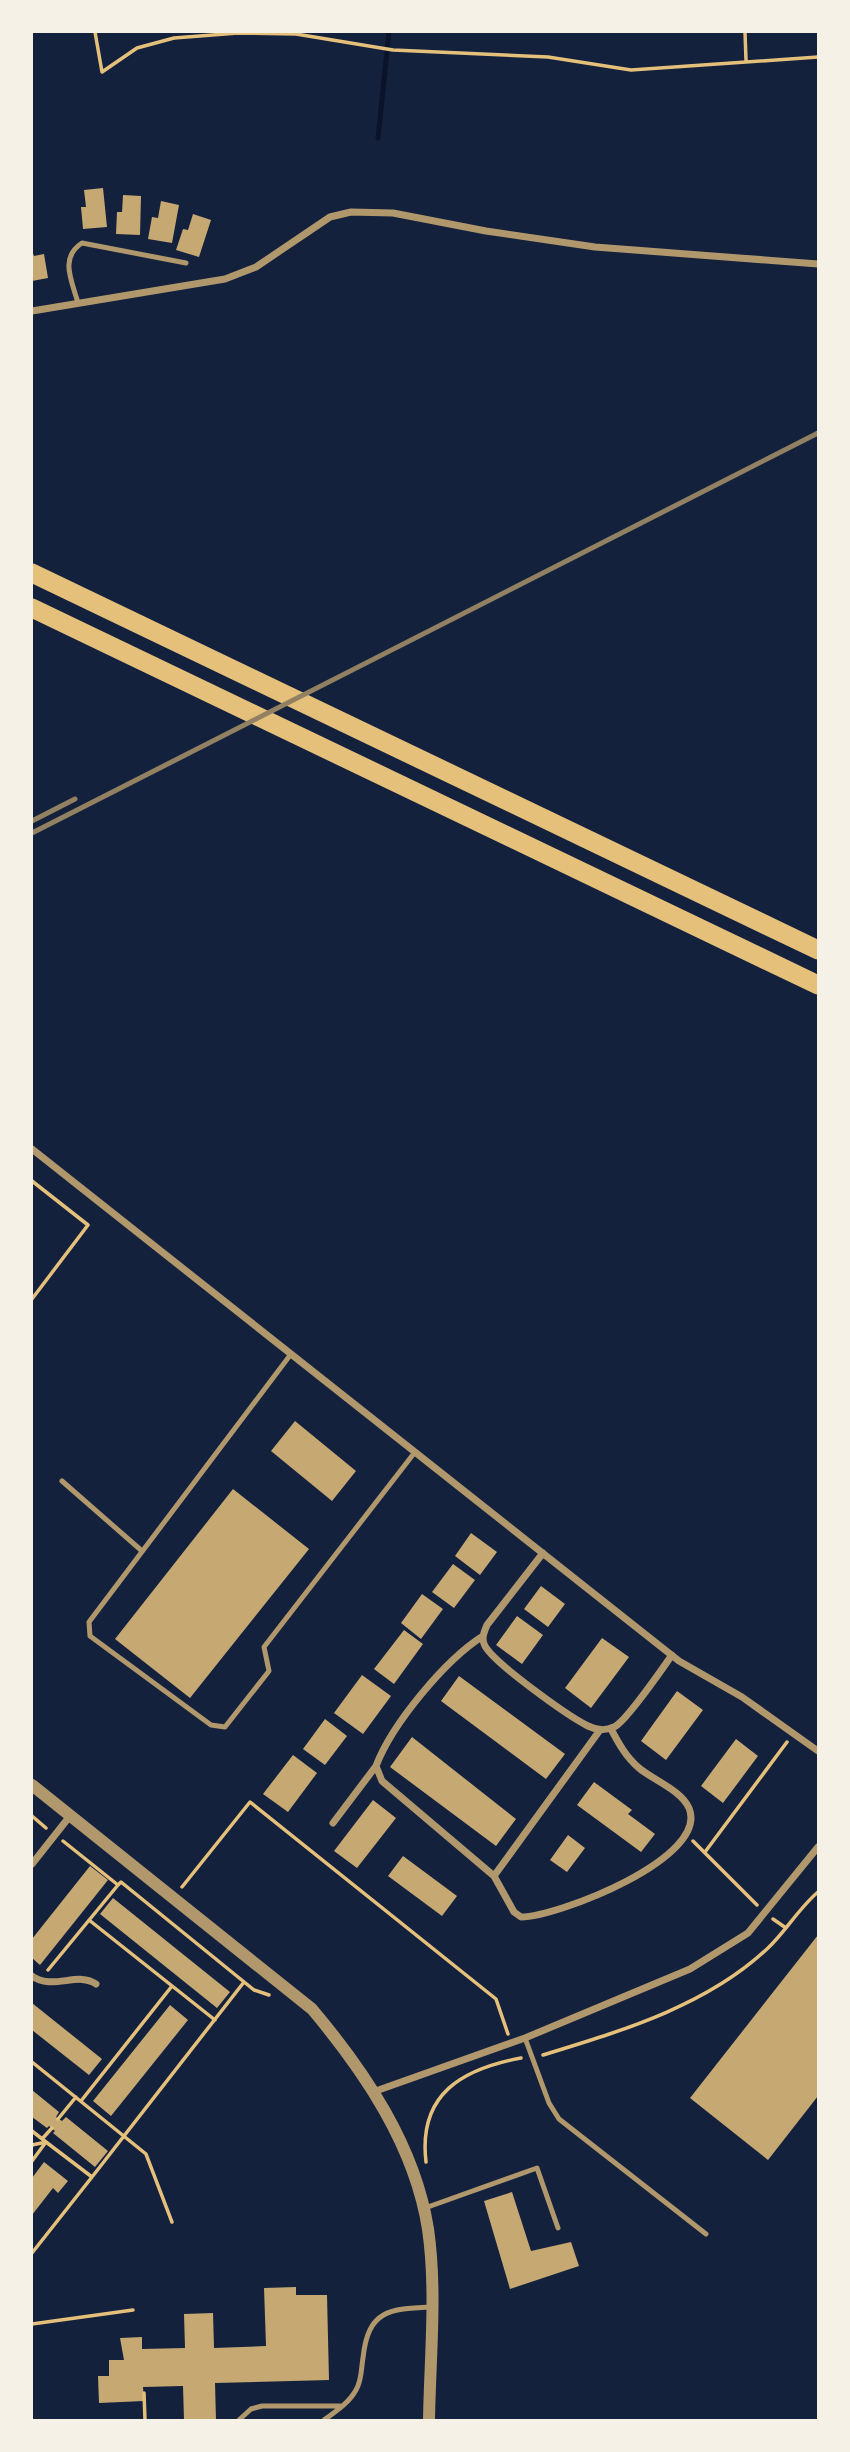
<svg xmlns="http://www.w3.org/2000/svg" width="850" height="2452" font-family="'Asap Condensed',sans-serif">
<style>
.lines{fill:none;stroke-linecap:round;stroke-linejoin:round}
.stream{stroke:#0b132b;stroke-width:5}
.building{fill:#c6a872}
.path{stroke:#e5c07b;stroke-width:3.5}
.service{stroke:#b1986c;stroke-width:5}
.minor{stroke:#b1986c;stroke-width:7}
.tertiary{stroke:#b1986c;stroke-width:12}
.trunk{stroke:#e5c07b;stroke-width:19}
.rail{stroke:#918062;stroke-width:5}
</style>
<rect width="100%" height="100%" fill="#14213d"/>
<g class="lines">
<!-- stream -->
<path class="stream" d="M378,138l11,-106"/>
</g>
<!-- building -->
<path class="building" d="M103,188l4,39 -24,2 -2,-22h5l-2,-17z
M123,195l18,1 -1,39 -24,-1 1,-22h5z
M161,201l18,4 -7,38 -24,-4 4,-22 6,1z
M193,214l18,6 -12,37 -23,-7 7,-21 5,1z
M32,251l2,5 10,-2 4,24 -16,3z
M295,1421l61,50 -24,30 -61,-50z
M233,1489l76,60 -119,149 -75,-59z
M471,1533l26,19 -17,23 -25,-19z
M453,1564l22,16 -21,28 -22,-16z
M541,1586l24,18 -17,23 -24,-18z
M422,1594l21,15 -22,30 -20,-16z
M517,1616l26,19 -21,29 -26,-19z
M404,1630l19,14 -29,40 -20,-15z
M602,1638l27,19 -38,51 -26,-20z
M362,1675l29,21 -28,38 -29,-21z
M459,1676l106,78 -19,25 -105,-78z
M677,1691l26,19 -37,50 -25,-19z
M325,1719l22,17 -22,29 -22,-16z
M412,1737l104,82 -20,27 -106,-79z
M736,1739l22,17 -35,47 -22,-17z
M293,1755l24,18 -29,39 -25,-18z
M594,1782l38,28 -4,4 27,20 -14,18 -64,-47z
M373,1800l23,18 -39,50 -23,-17z
M568,1835l17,13 -18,24 -17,-12z
M403,1856l54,40 -15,20 -54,-40z
M90,1866l18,14 -68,85 -8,-7v-19z
M113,1898l117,94 -13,16 -117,-94z
M818,1935v161l-50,64 -78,-62z
M32,2003l70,56 -13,16 -57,-45z
M170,2005l18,15 -77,96 -18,-15z
M32,2090l27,22 -3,5 6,4 4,-4 42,34 -13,16 -42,-34 2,-2 -6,-5 -2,2 -15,-11z
M44,2162l24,19 -10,12 -5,-5 -21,27v-37z
M512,2192l19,59 40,-9 8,24 -69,23 -26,-88z
M296,2287v8h31l2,85 -114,3 1,37h-32l-1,-34 -40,1 1,14 -45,2 -1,-27h11v-16h15l-4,-22 22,-1v12l43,-1 -1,-34 29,-1 1,35 52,-2 -2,-58z"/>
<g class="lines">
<!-- path -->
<path class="path" d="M95,32l7,40 35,-24 37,-10 64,-5 58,1 97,16 155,7 83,13 187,-13
M745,32l1,28
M32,1181l56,44 -56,74
M32,1816l14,12
M63,1841l55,44 3,-3 133,108 15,5
M693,1841l64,64
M705,1852l82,-110
M182,1887l68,-85 246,197 12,35
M773,1919l13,9
M89,1920l126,100
M48,1970l70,-85
M543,2055c78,-24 164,-49 225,-107 18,-17 31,-40 50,-56
M32,2062l114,92 26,68
M81,2101l91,-115
M58,2119l18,-22
M32,2131l14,11 -14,19
M42,2139l10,-11
M32,2145l14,-3 46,35 -60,76
M426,2162c-8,-68 36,-93 95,-104
M92,2177l152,-195
M32,2324l101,-14
M144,2393l1,27"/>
<!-- service -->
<path class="service" d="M78,303c-6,-22 -19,-45 4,-60l104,20
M291,1354l-202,268 1,14 121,89 14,2 44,-56 -5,-24 151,-195
M62,1481l80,70
M525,2038l24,65 10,16 147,115
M425,2208l112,-40 21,60
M239,2420l12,-11 11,-3h80
M324,2420c11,-8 25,-17 32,-30 6,-10 5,-21 7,-32 5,-48 26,-49 68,-51"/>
<!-- minor -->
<path class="minor" d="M32,311l193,-32 31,-12 74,-50 21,-5 42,1 93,18 109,16 223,17
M32,1149l647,512 63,36 76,54
M543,1553l-56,72c-3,7 -6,14 -2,21 10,18 83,70 103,80 8,4 18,5 26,1 12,-5 48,-58 58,-72
M483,1636c-38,24 -91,88 -107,130l6,15 112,95 20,36 7,5c36,0 189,-59 168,-109 -8,-18 -36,-28 -50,-40 -13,-11 -20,-24 -28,-39
M333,1823l43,-57
M32,1864l38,-48
M494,1876l106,-146
M32,1976c20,15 46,-5 64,8
M373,2092l152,-54 165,-69 58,-36 70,-86"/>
<!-- tertiary -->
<path class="tertiary" d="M32,1785l280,224c53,63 103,137 116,220 9,62 2,128 1,191"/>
<!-- trunk -->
<path class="trunk" d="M32,573l786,377
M32,608l786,377"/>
<!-- rail -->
<path class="rail" d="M32,821l43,-22
M32,833l786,-400"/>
</g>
<!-- border -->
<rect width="850" height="2452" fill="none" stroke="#f6f1e7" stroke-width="66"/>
</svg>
